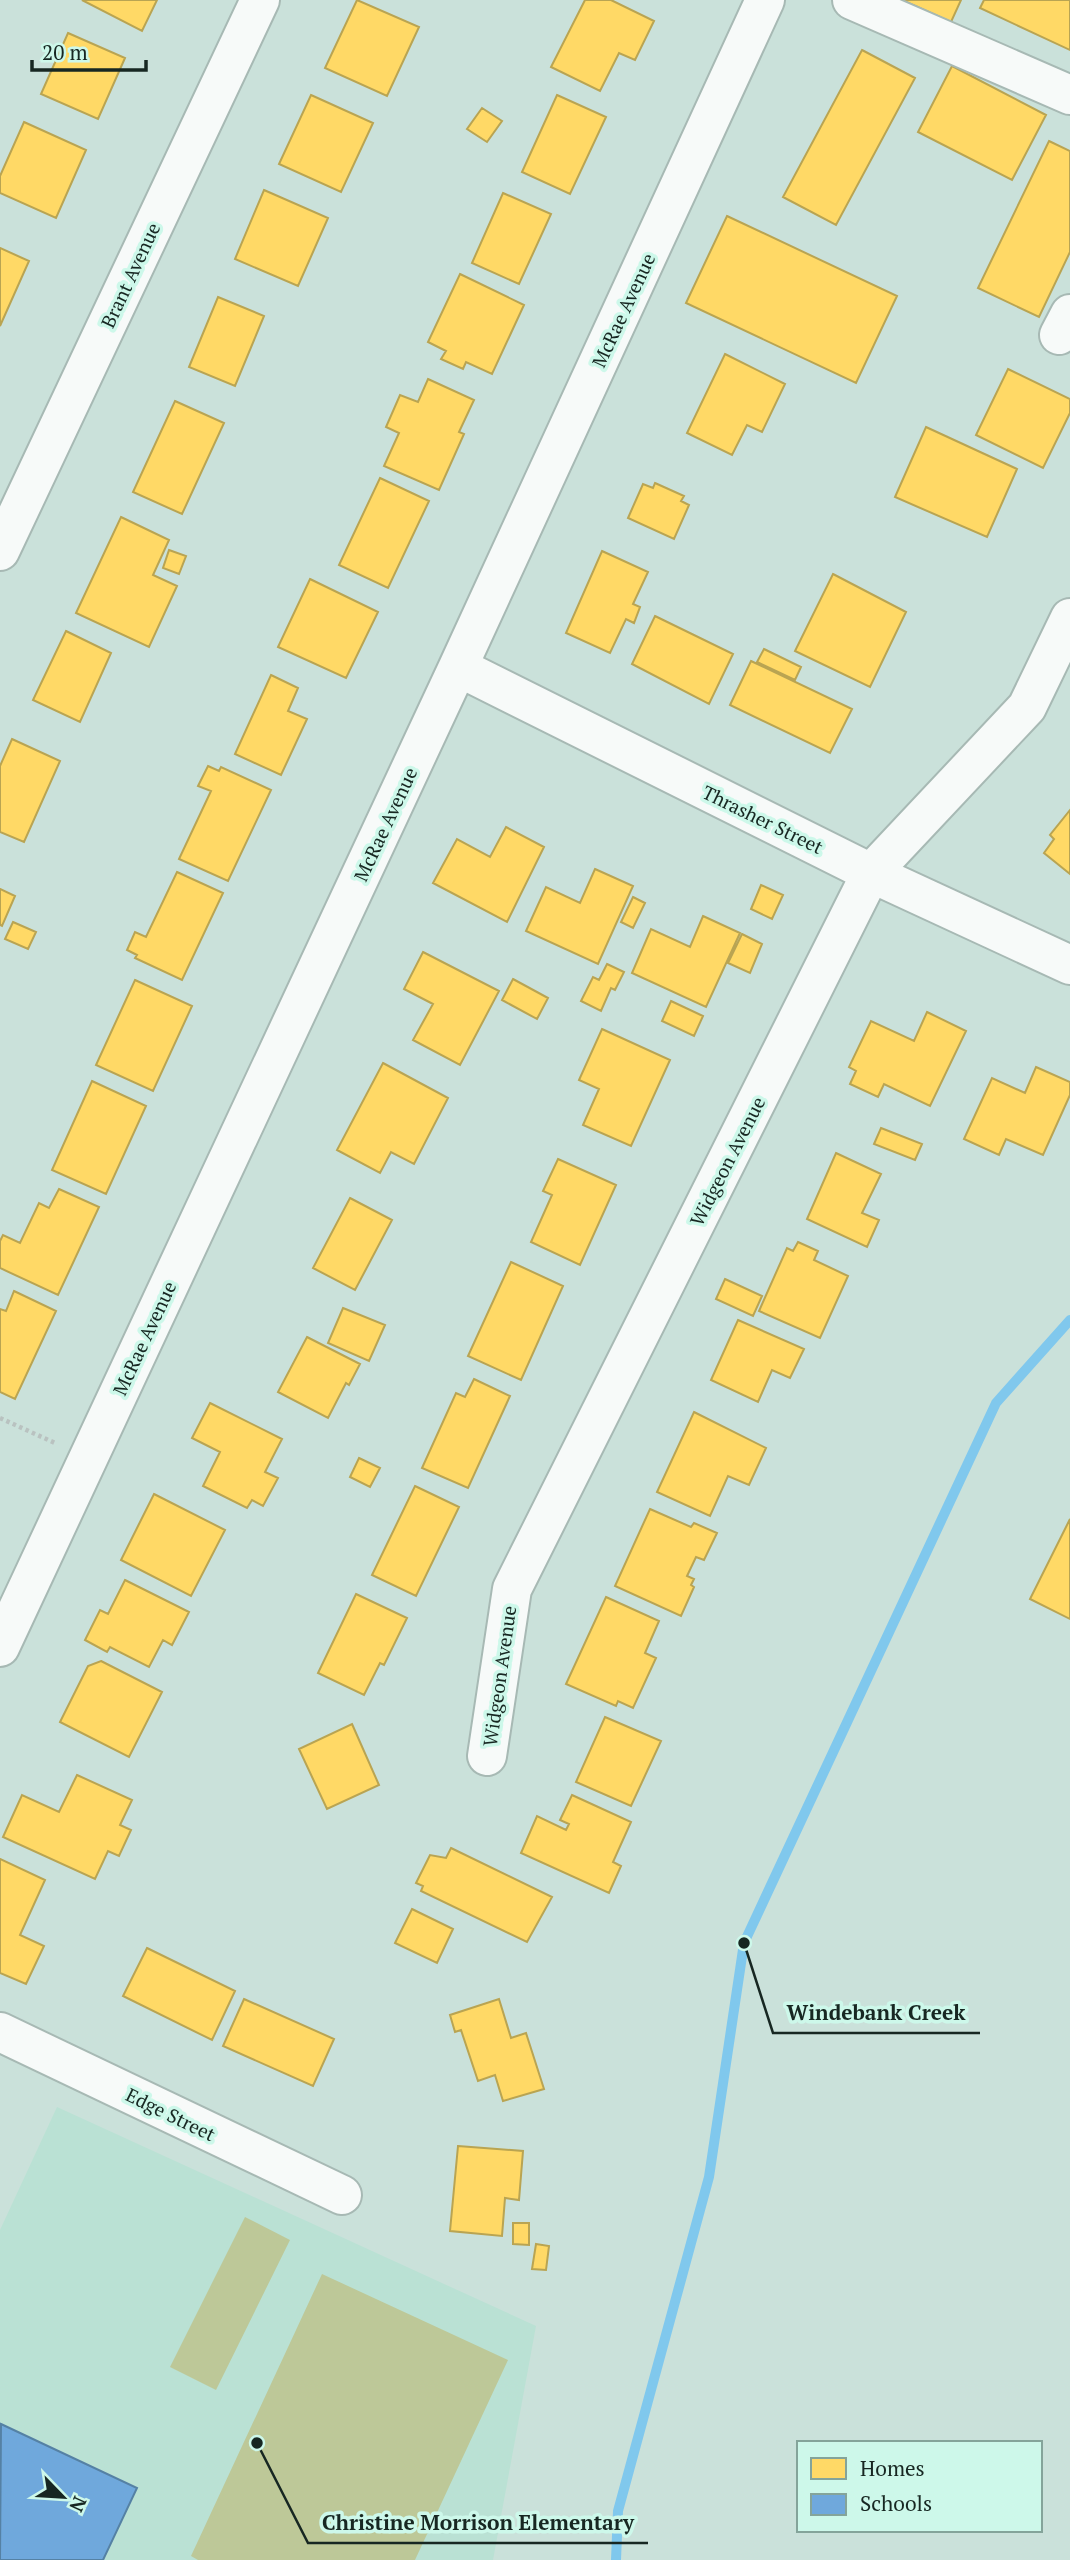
<svg xmlns="http://www.w3.org/2000/svg" width="1070" height="2560" font-family="'PT Serif',serif">
<style>
.built{fill:#bae1d4}
.green{fill:#bdc898}
.homes{fill:#ffd966;stroke:#b9a452;stroke-width:2}
.schools{fill:#6fa8dc;stroke:#5581a4;stroke-width:2}
.lines{fill:none;stroke-linecap:round;stroke-linejoin:round}
.stream{stroke:#80c8ed;stroke-width:10}
.minor-casing{stroke:#a7b9b4;stroke-width:42}
.path{stroke:#b9c2c0;stroke-width:4.5;stroke-dasharray:3.5 3.5;stroke-linecap:butt}
.minor{stroke:#f7faf9;stroke-width:38}
.labels{text-anchor:middle;dominant-baseline:central;stroke-width:7;stroke-linejoin:round;paint-order:stroke}
.street-label{font-size:19px;fill:#172722;stroke:#cdf8ea}
.leader{fill:none;stroke:#172722;stroke-width:2.5}
.callout-dot{fill:#172722;stroke:#cdf8ea;stroke-width:2.5}
.callout-label{font-size:21px;text-anchor:middle;font-weight:bold;fill:#172722;stroke:#cdf8ea;stroke-width:7;stroke-linejoin:round;paint-order:stroke}
</style>
<rect width="100%" height="100%" fill="#cae1da"/>
<!-- built -->
<path class="built" d="M57,2107l479,219 -43,234h-493v-330z"/>
<!-- green -->
<path class="green" d="M245,2217l45,23 -74,150 -46,-23z
M322,2274l186,86 -93,200h-217l-7,-4z"/>
<!-- homes -->
<path class="homes" d="M82,0h75l-15,31z
M357,0l62,27 -32,69 -62,-28z
M585,0h26l43,21 -19,39 -16,-7 -19,38 -49,-24z
M902,0h59l-10,22z
M984,0h86v50l-90,-42z
M68,33l57,25 -27,61 -57,-25z
M862,50l53,28 -79,147 -53,-28z
M952,66l94,49 -34,65 -94,-48z
M311,95l62,28 -32,69 -62,-28z
M557,95l49,22 -36,77 -48,-22z
M482,108l20,13 -15,21 -20,-13z
M24,122l62,28 -30,68 -56,-25v-17z
M1049,141l21,10v101l-31,65 -61,-29z
M264,190l64,28 -30,68 -63,-27z
M503,193l48,21 -32,70 -47,-21z
M727,216l170,80 -41,87 -170,-80z
M0,248l29,13 -29,65z
M460,274l64,31 -32,69 -26,-12 -3,7 -22,-10 5,-8 -18,-9z
M218,297l46,19 -29,70 -46,-19z
M725,354l60,30 -23,48 -15,-7 -15,30 -45,-22z
M1008,369l62,30v14l-27,55 -67,-33z
M428,379l46,21 -15,32 5,2 -25,56 -55,-24 15,-33 -13,-6 14,-32 18,7z
M175,401l49,22 -42,91 -49,-22z
M926,427l91,42 -30,68 -92,-40z
M380,478l49,23 -41,87 -49,-23z
M655,483l29,13 -3,5 8,4 -15,34 -46,-21 15,-34 10,4z
M121,517l48,23 -16,35 24,11 -28,61 -73,-34z
M169,550l17,6 -7,18 -16,-6z
M602,551l46,21 -15,32 7,3 -6,16 -8,-4 -16,34 -44,-20z
M833,574l73,38 -36,75 -75,-36z
M310,579l68,33 -32,66 -68,-31z
M655,616l78,38 -24,50 -77,-40z
M66,631l45,22 -31,69 -47,-22z
M764,649l37,18 -6,13 -38,-18z
M751,661l101,48 -22,44 -100,-48z
M271,675l27,13 -10,23 19,8 -26,56 -46,-21z
M12,739l48,22 -36,81 -24,-10v-66z
M208,766l11,5 2,-4 50,23 -43,91 -49,-22 32,-68 -13,-5z
M1070,810v64l-26,-21 10,-14 -4,-4z
M506,827l38,20 -37,75 -74,-39 24,-44 33,18z
M595,869l38,17 -35,78 -72,-33 20,-44 34,16z
M177,872l46,21 -41,87 -47,-22 2,-3 -10,-5 8,-18 11,5z
M761,885l22,10 -11,24 -21,-10z
M0,889l15,7 -13,30 -2,-1z
M633,897l12,6 -12,25 -12,-6z
M703,916l37,17 -34,74 -74,-34 19,-44 39,18z
M13,922l23,10 -8,17 -23,-10z
M742,934l20,10 -12,29 -22,-10z
M423,952l76,39 -39,74 -47,-25 20,-36 -29,-15z
M607,964l17,8 -9,18 -4,-2 -10,23 -20,-10 12,-24 6,3z
M513,979l35,19 -11,21 -35,-19z
M135,980l57,26 -39,85 -57,-26z
M671,1001l32,15 -9,20 -32,-15z
M927,1012l39,19 -36,75 -46,-22 -6,13 -28,-13 6,-13 -7,-4 22,-46 43,20z
M602,1029l68,31 -39,86 -48,-21 16,-36 -20,-9z
M383,1063l65,35 -34,66 -23,-12 -11,21 -43,-23z
M1036,1067l34,15v13l-27,60 -37,-16 -7,16 -35,-16 28,-61 33,15z
M92,1081l54,25 -40,88 -54,-24z
M881,1128l41,16 -7,16 -41,-16z
M836,1153l45,21 -19,39 17,7 -12,27 -60,-28z
M558,1159l58,26 -36,80 -49,-23 21,-47 -9,-4z
M59,1189l40,18 -41,88 -58,-27v-27l3,-6 17,8 19,-40 10,5z
M350,1198l42,22 -37,70 -42,-22z
M798,1242l20,9 -4,9 34,16 -28,62 -61,-27 28,-63 6,3z
M511,1262l52,24 -42,94 -53,-24z
M725,1279l37,17 -9,20 -37,-17z
M14,1291l42,20 -41,88 -15,-7v-83l6,2z
M343,1308l42,17 -16,36 -41,-18z
M738,1320l66,29 -14,29 -18,-8 -14,32 -47,-22z
M307,1337l53,27 -11,21 -3,-2 -18,35 -50,-26z
M474,1379l36,17 -42,92 -46,-20 34,-75 9,4z
M210,1403l72,36 -17,33 13,6 -15,28 -11,-6 -5,8 -44,-22 17,-34 -28,-14z
M694,1412l72,36 -17,37 -21,-9 -18,40 -53,-24z
M359,1458l21,10 -10,19 -20,-10z
M415,1486l44,21 -43,89 -44,-21z
M154,1494l71,36 -34,66 -70,-36z
M650,1509l41,18 3,-4 23,10 -13,27 -8,-3 -9,19 7,3 -3,6 3,2 -13,29 -66,-30z
M1070,1519v100l-40,-20z
M125,1580l64,32 -17,33 -9,-5 -14,27 -39,-20 -3,5 -22,-12 15,-30 8,4z
M356,1594l51,24 -23,47 -4,-2 -16,32 -46,-22z
M606,1597l53,24 -14,32 11,5 -23,50 -15,-7 -2,5 -50,-22z
M101,1661l61,31 -33,65 -69,-35 28,-56z
M605,1717l56,24 -30,65 -55,-24z
M352,1724l27,61 -52,24 -28,-60z
M77,1775l55,25 -12,25 11,5 -12,26 -11,-5 -13,28 -92,-42 19,-42 37,17z
M572,1795l59,27 -18,40 8,4 -12,27 -88,-40 16,-37 29,14 3,-6 -9,-4z
M451,1848l101,49 -25,45 -106,-51 2,-5 -7,-3 14,-28 16,3z
M0,1859l45,21 -25,55 24,11 -18,38 -26,-11z
M412,1909l41,20 -16,34 -42,-20z
M147,1948l88,43 -23,49 -89,-44z
M244,1999l90,40 -21,47 -90,-40z
M499,1999l12,39 15,-5 18,56 -41,12 -8,-26 -17,6 -17,-51 -6,2 -5,-17z
M458,2146l65,5 -4,49 -14,-2 -3,38 -52,-5z
M513,2223h16v22l-16,-1z
M536,2244l13,2 -3,24 -14,-1z"/>
<!-- schools -->
<path class="schools" d="M1,2424l136,64 -34,72h-103z"/>
<g class="lines">
<!-- stream -->
<path class="stream" d="M616,2560l2,-49 91,-334 35,-234 252,-540 74,-83"/>
<!-- minor casing -->
<g class="minor-casing">
<path id="minor" d="M852,0l218,95
M1059,335l11,-21
M0,551l260,-551
M458,667l413,206 199,92
M0,1647l458,-980 307,-667
M487,1756l25,-167 359,-716 156,-166 43,-89
M0,2032l342,163"/>
</g>
<!-- path -->
<path class="path" d="M0,1418l55,25"/>
<!-- minor -->
<use href="#minor" class="minor"/>
</g>
<g class="labels">
<!-- street labels -->
<g class="street-label">
<text transform="translate(130 275) rotate(-65)">Brant Avenue</text>
<text transform="translate(623 310) rotate(-65)">McRae Avenue</text>
<text transform="translate(763 819) rotate(26)">Thrasher Street</text>
<text transform="translate(385 824) rotate(-65)">McRae Avenue</text>
<text transform="translate(727 1161) rotate(-63)">Widgeon Avenue</text>
<text transform="translate(144 1338) rotate(-65)">McRae Avenue</text>
<text transform="translate(499 1676) rotate(-82)">Widgeon Avenue</text>
<text transform="translate(171 2114) rotate(26)">Edge Street</text>
</g>
</g>
<!-- callouts -->
<path class="leader" d="M744 1943L773 2033H980M257 2443L308 2543H648"/>
<g class="callout-dot">
<circle cx="744" cy="1943" r="7"/>
<circle cx="257" cy="2443" r="7"/>
</g>
<g class="callout-label">
<text x="876" y="2020">Windebank Creek</text>
<text x="478" y="2530">Christine Morrison Elementary</text>
</g>
<!-- legend -->
<rect x="797" y="2441" width="245" height="91" fill="#cdf8ea" stroke="#84a49a" stroke-width="2"/>
<rect x="811" y="2458" width="35" height="21" fill="#ffd966" stroke="#84a49a" stroke-width="2"/>
<text x="860" y="2476" font-size="21" fill="#172722">Homes</text>
<rect x="811" y="2494" width="35" height="21" fill="#6fa8dc" stroke="#84a49a" stroke-width="2"/>
<text x="860" y="2511" font-size="21" fill="#172722">Schools</text>
<!-- north arrow -->
<g transform="translate(63 2497) rotate(115)" stroke="#cdf8ea" stroke-width="5" paint-order="stroke">
<path d="M0-5L12 26L0 18L-12 26Z" fill="#172722"/>
<text y="-10" font-size="19" font-weight="bold" text-anchor="middle" fill="#172722">N</text>
</g>
<!-- scale -->
<path d="M32 60v10h114v-10" fill="none" stroke="#172722" stroke-width="3.5"/>
<text x="42" y="60" font-size="21" fill="#172722" stroke="#cdf8ea" stroke-width="5" paint-order="stroke">20 m</text>
</svg>
